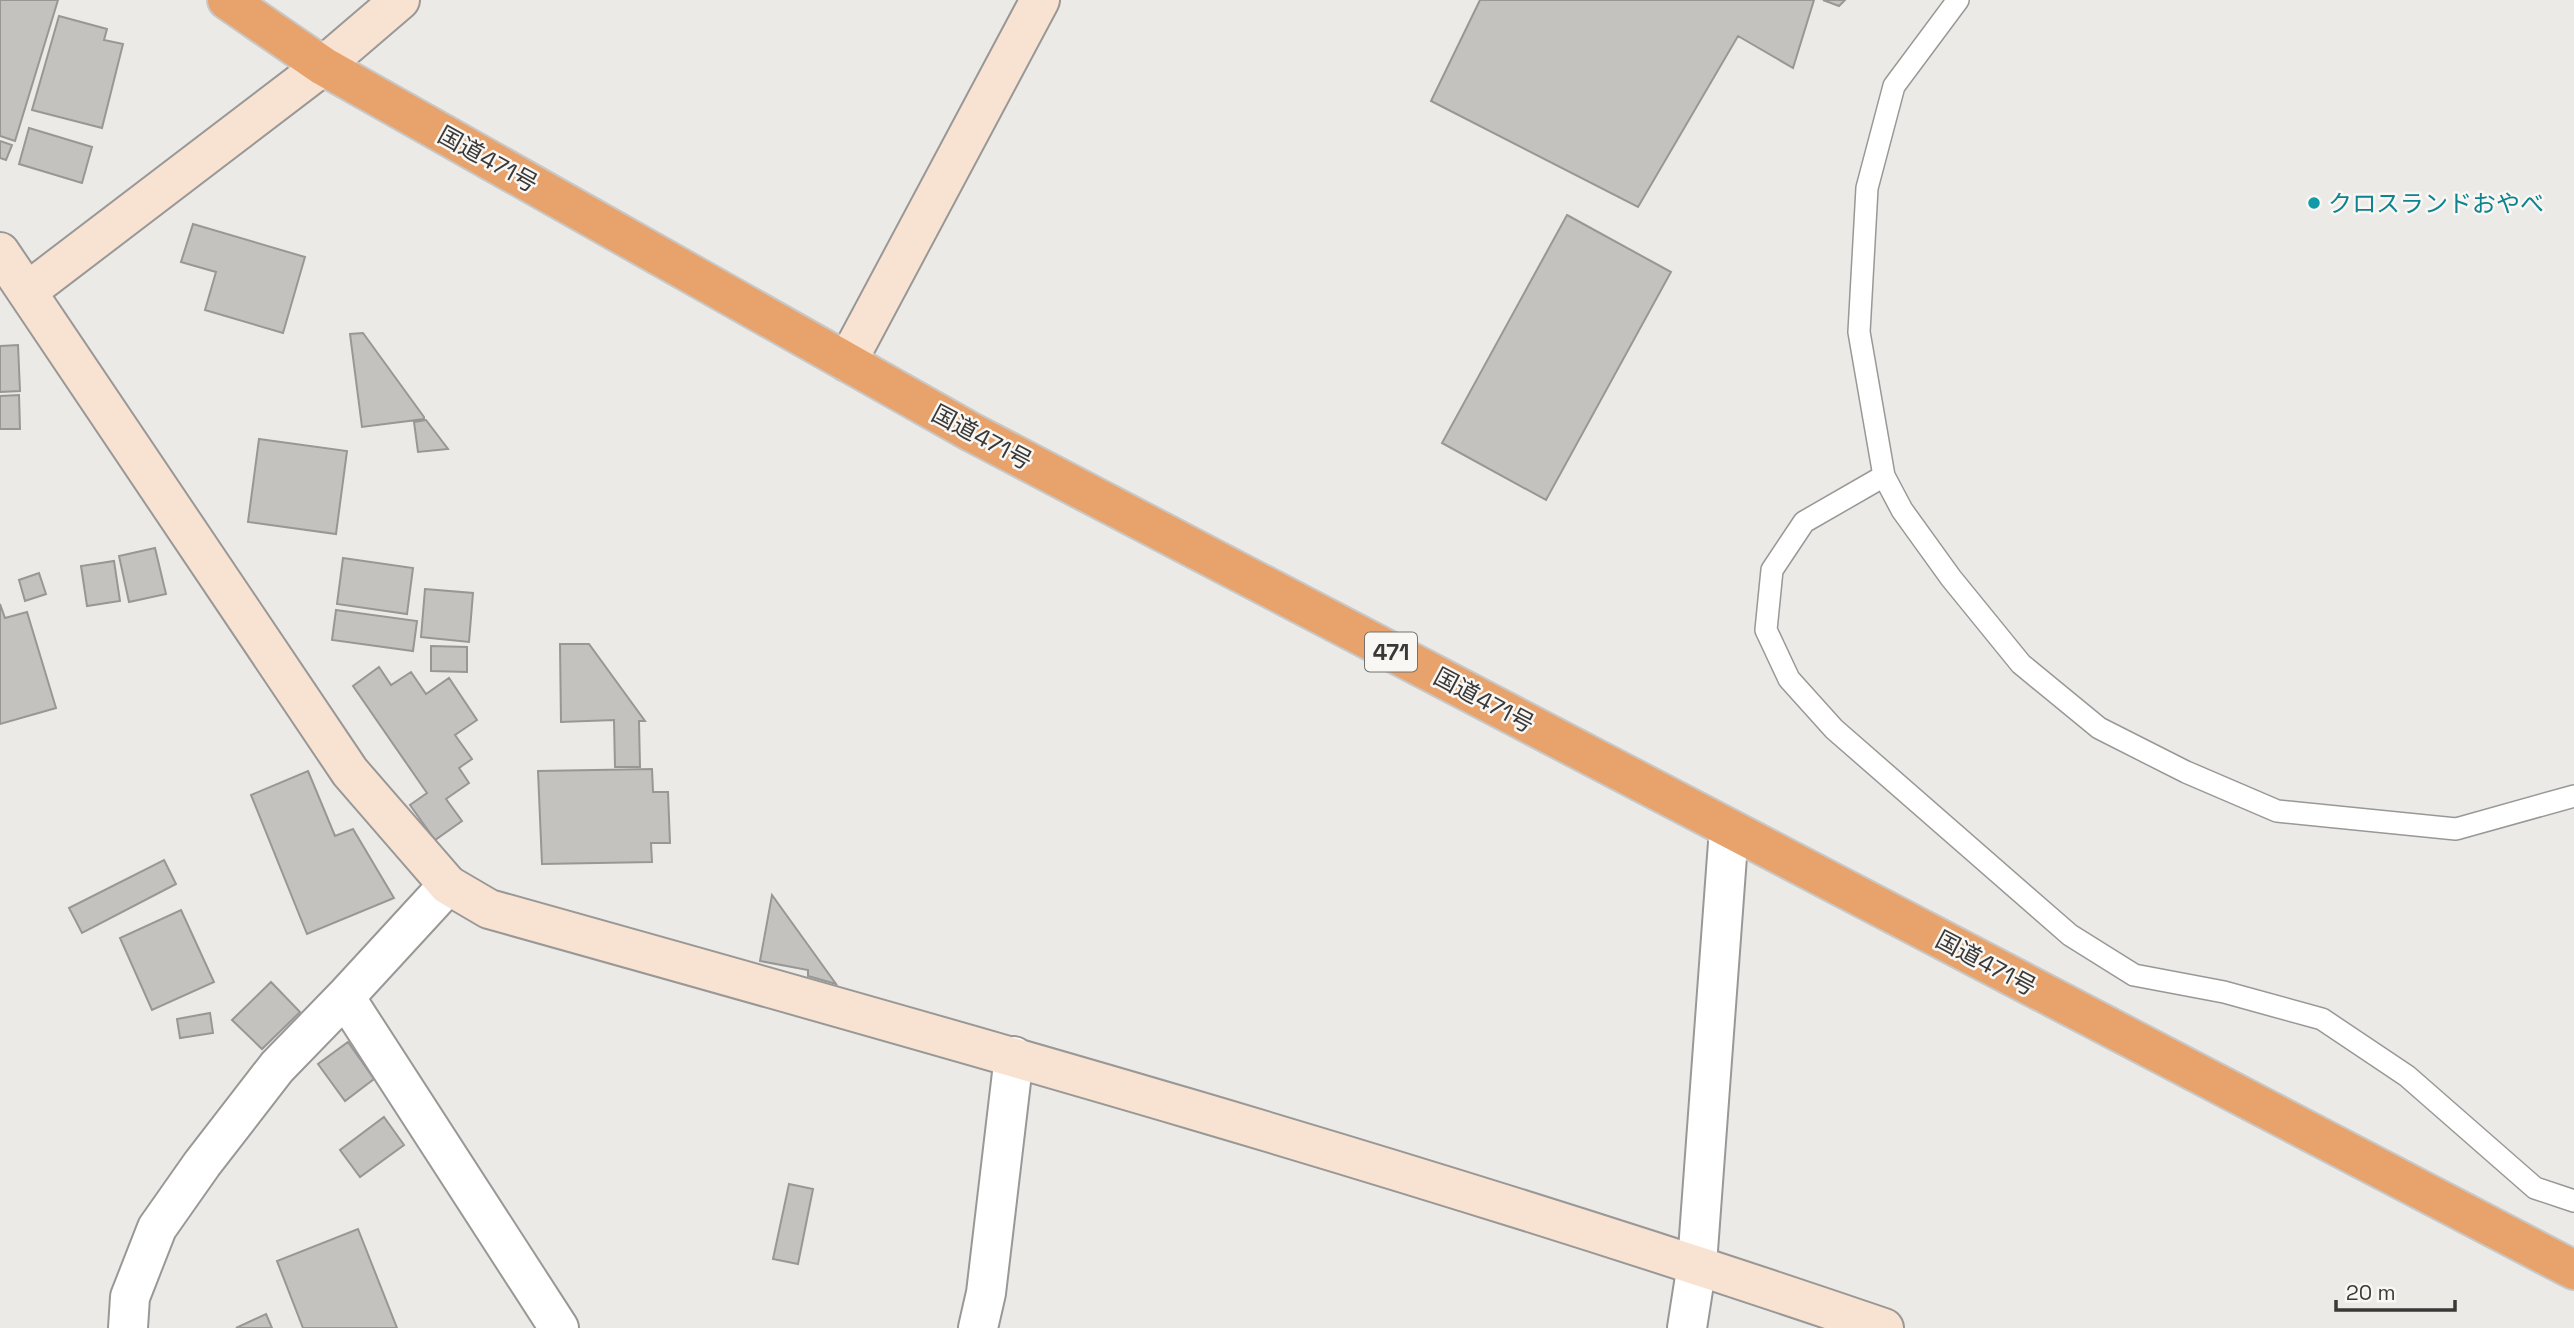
<svg xmlns="http://www.w3.org/2000/svg" width="2574" height="1328" font-family="'Space Grotesk','Noto Sans JP',sans-serif">
<style>
.building{fill:#c3c2bf;stroke:#989795;stroke-width:2}
.lines{fill:none;stroke-linecap:round;stroke-linejoin:round}
.lane-casing{stroke:#999896;stroke-width:24}
.street-casing{stroke:#999896;stroke-width:42}
.secondary-casing{stroke:#999896;stroke-width:42}
.highway-casing{stroke:#c8c8c7;stroke-width:42}
.lane{stroke:#fff;stroke-width:21}
.street{stroke:#fff;stroke-width:38}
.secondary{stroke:#f8e3d3;stroke-width:38}
.highway{stroke:#e8a36d;stroke-width:38}
.culture-dot{fill:#0f9aa8;stroke:#f8f7f4;stroke-width:2.5}
.labels{text-anchor:middle;dominant-baseline:central;stroke-width:5;stroke-linejoin:round;paint-order:stroke}
.shield{fill:#f8f7f4;stroke:#737270;stroke-width:2}
.shield-label{font-size:23px;font-weight:bold;fill:#3a3938}
.street-label{font-size:24px;fill:#3a3938;stroke:#f8f7f4}
.culture-label{font-size:24px;fill:#0d838f;stroke:#f8f7f4;text-anchor:start}
</style>
<rect width="100%" height="100%" fill="#ebeae7"/>
<!-- building -->
<path class="building" d="M0,0h58l-43,141 -15,-5z
M1480,0h334l-21,68 -55,-32 -100,171 -207,-106z
M1823,0h22l-6,6z
M59,16l48,13 -3,11 19,4 -21,84 -70,-18z
M29,128l63,19 -10,36 -63,-19z
M0,141l12,4 -6,15 -6,-2z
M1567,215l104,57 -125,228 -104,-57z
M193,224l112,33 -22,76 -78,-23 11,-38 -35,-10z
M363,333l61,84v2l-62,8 -12,-93z
M18,345l2,46 -20,1v-46z
M19,395l1,34h-20v-33z
M426,420l22,29 -30,3 -4,-30z
M259,439l88,12 -11,83 -88,-12z
M155,548l11,46 -37,8 -10,-46z
M343,558l70,10 -6,46 -70,-10z
M114,561l6,40 -33,5 -6,-40z
M39,573l7,21 -21,7 -6,-21z
M425,589l48,4 -4,49 -48,-5z
M0,604l5,14 22,-6 29,96 -56,16z
M336,610l81,11 -4,30 -81,-11z
M560,644h29l56,77h-6l1,46h-25l-1,-47 -53,2z
M431,646l36,1v25l-36,-1z
M379,667l12,18 20,-13 15,22 23,-16 28,42 -22,15 17,24 -13,9 10,15 -23,16 16,22 -27,19 -25,-35 17,-12 -74,-107z
M652,769l1,23h15l2,51h-19l1,19 -110,2 -4,-93z
M308,771l27,65 18,-7 41,69 -87,36 -56,-139z
M164,860l12,24 -94,49 -13,-25z
M772,895l64,89 -28,-8v-6l-48,-9z
M181,910l33,72 -62,28 -32,-72z
M271,982l29,30 -38,37 -30,-29z
M210,1013l3,20 -33,5 -3,-19z
M348,1042l26,37 -29,22 -27,-37z
M384,1117l20,28 -44,32 -20,-27z
M789,1184l24,5 -15,75 -25,-5z
M358,1229l39,99h-94l-26,-67z
M266,1314l6,14h-36z"/>
<g class="lines">
<!-- lane casing -->
<g class="lane-casing">
<path id="lane" d="M1958,0l-64,86 -27,102 -8,144 25,144 18,34 49,68 70,86 78,64 87,44 91,39 179,18 118,-33
M1884,476l-80,46 -32,48 -6,60 23,49 45,50 236,206 64,40 90,17 98,27 85,57 128,112 39,13"/>
</g>
<!-- street casing -->
<g class="street-casing">
<path id="street" d="M345,997l214,331
M128,1328l2,-31 27,-69 45,-64 75,-97 68,-70 103,-112
M978,1328l8,-35 28,-237
M1687,1328l10,-64 32,-435"/>
</g>
<!-- secondary casing -->
<g class="secondary-casing">
<path id="secondary" d="M0,252l350,520 98,113 41,24c468,131 936,262 1395,419
M28,291l295,-225 77,-66
M847,362l193,-362"/>
</g>
<!-- highway casing -->
<g class="highway-casing">
<path id="highway" d="M227,0l96,66 648,366 1603,838"/>
</g>
<!-- lane -->
<use href="#lane" class="lane"/>
<!-- street -->
<use href="#street" class="street"/>
<!-- secondary -->
<use href="#secondary" class="secondary"/>
<!-- highway -->
<use href="#highway" class="highway"/>
</g>
<!-- markers -->
<circle class="culture-dot" cx="2314" cy="203" r="7"/>
<g class="labels">
<!-- shield labels -->
<rect class="shield" x="1365" y="632.5" width="52" height="39" rx="5"/>
<g class="shield-label">
<text x="1391" y="652">471</text>
</g>
<!-- street labels -->
<g class="street-label">
<text transform="translate(488 159) rotate(29)">国道471号</text>
<text transform="translate(982 437) rotate(28)">国道471号</text>
<text transform="translate(1484 700) rotate(28)">国道471号</text>
<text transform="translate(1986 963) rotate(28)">国道471号</text>
</g>
<!-- culture labels -->
<g class="culture-label">
<text x="2328" y="203">クロスランドおやべ</text>
</g>
</g>
<!-- scale -->
<path d="M2336 1300v10h119v-10" fill="none" stroke="#3a3938" stroke-width="3.5"/>
<text x="2346" y="1300" font-size="21" fill="#3a3938" stroke="#f8f7f4" stroke-width="5" paint-order="stroke">20 m</text>
</svg>
